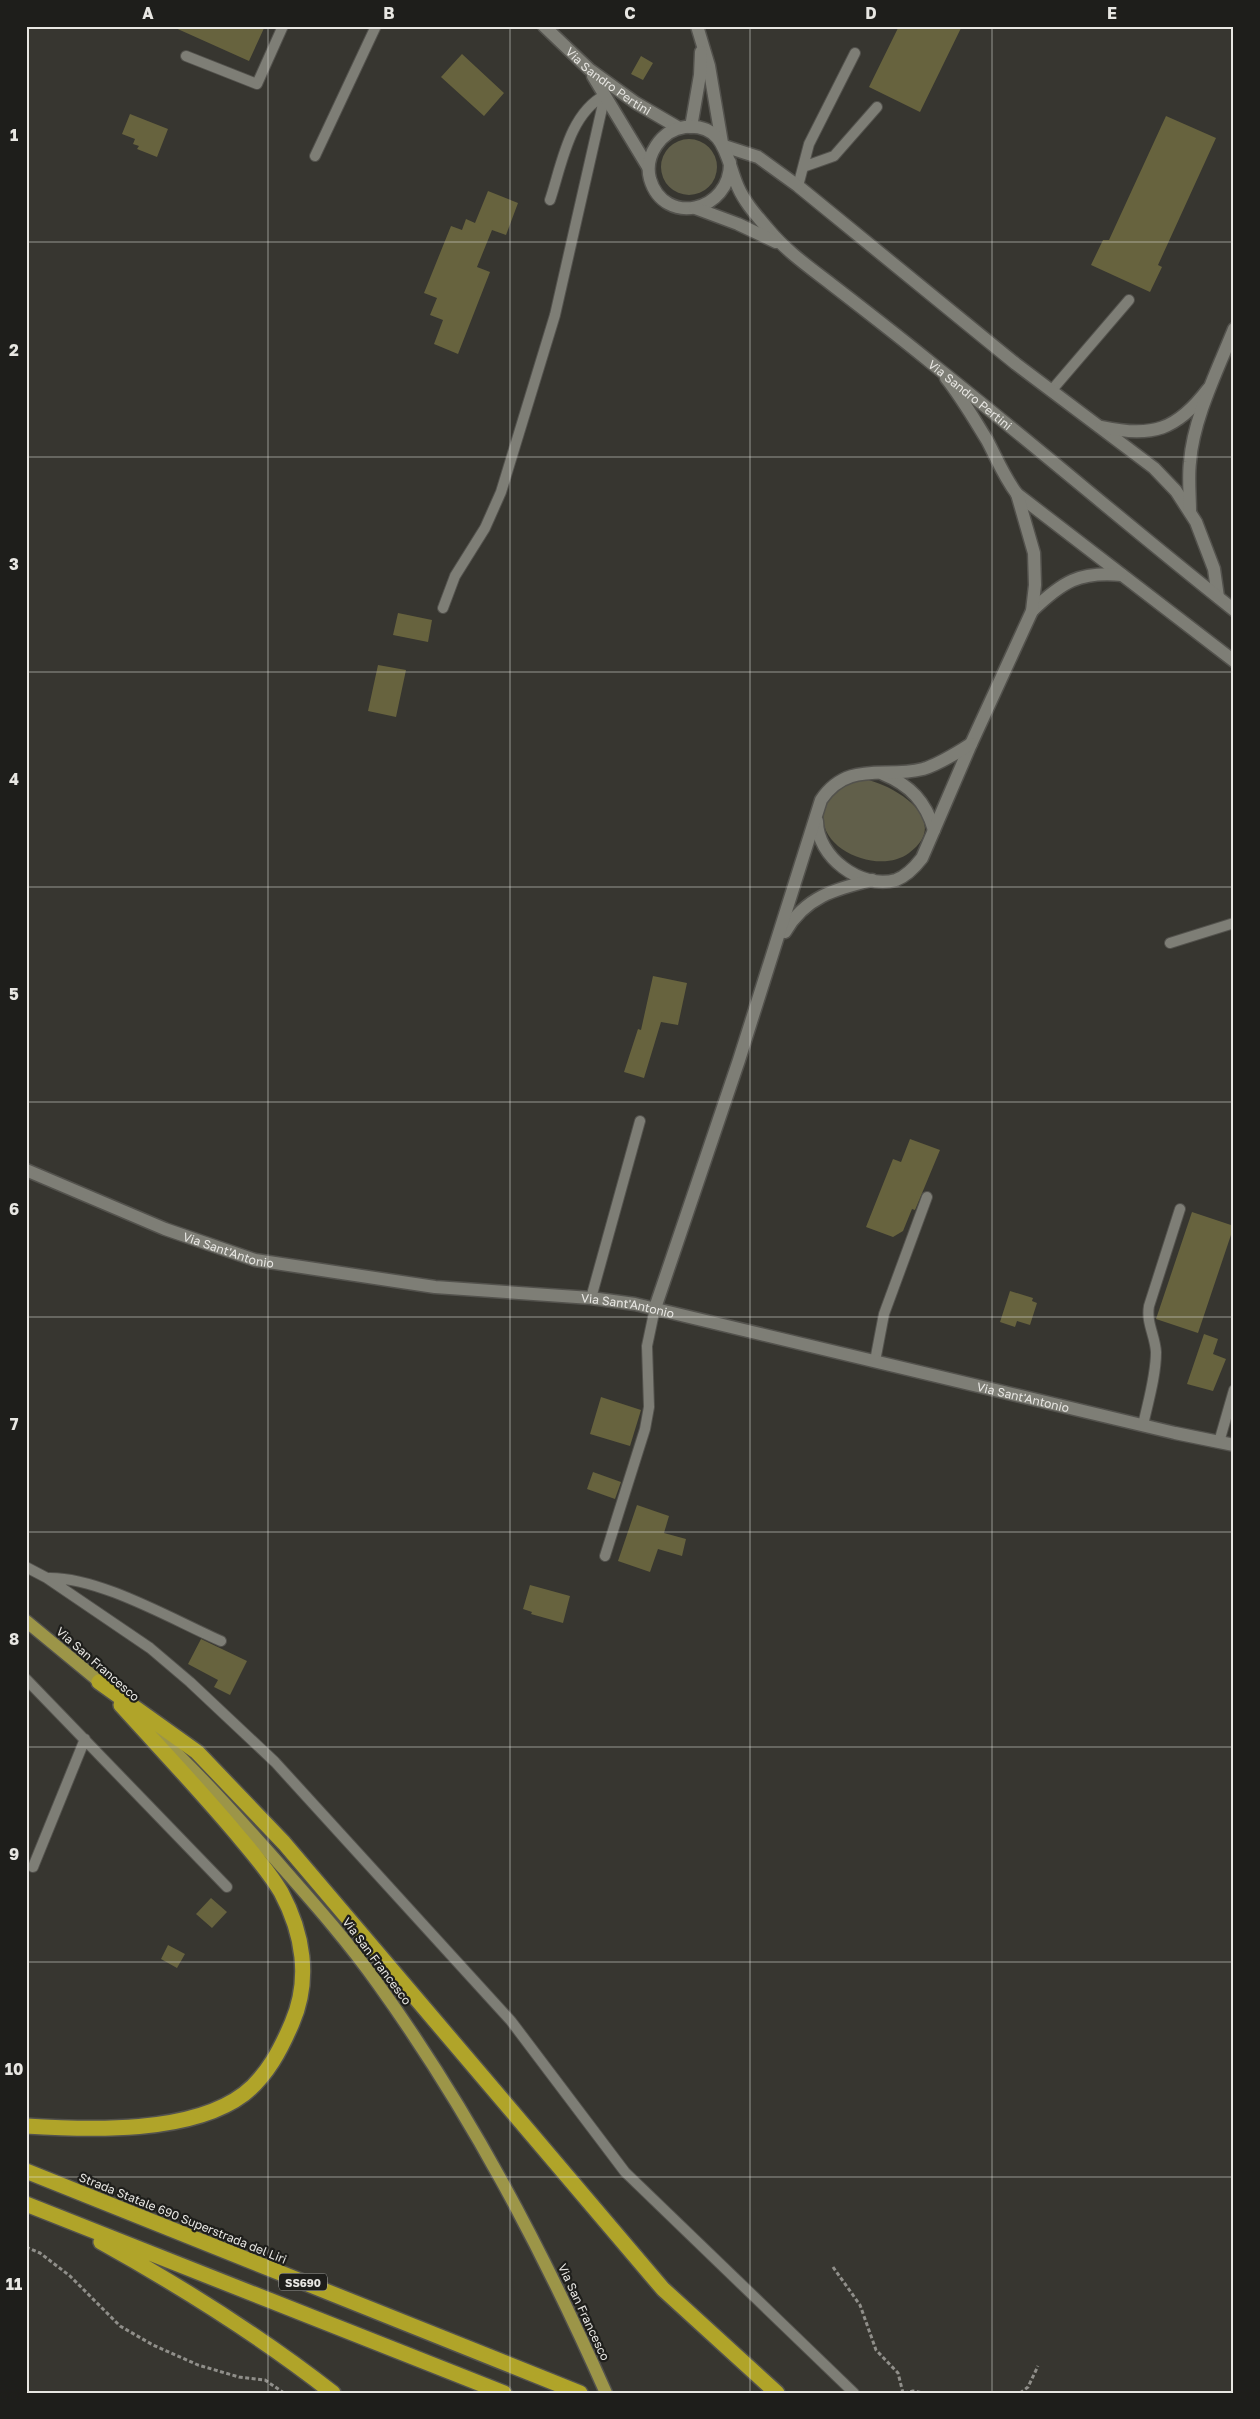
<svg xmlns="http://www.w3.org/2000/svg" width="1260" height="2419" font-family="'Golos Text',sans-serif">
<style>
.green{fill:#615f4a}
.building{fill:#67633e}
.lines{fill:none;stroke-linecap:round;stroke-linejoin:round}
.lane-casing{stroke:#53524d;stroke-width:12}
.street-casing{stroke:#53524d;stroke-width:15}
.secondary-casing{stroke:#53524d;stroke-width:15}
.primary-casing{stroke:#53524d;stroke-width:15}
.highway-casing{stroke:#53524d;stroke-width:18}
.path{stroke:#908f8a;stroke-width:3;stroke-dasharray:4 2.5;stroke-linecap:butt}
.lane{stroke:#7e7e76;stroke-width:10}
.street{stroke:#7e7e76;stroke-width:12}
.secondary{stroke:#7e7e76;stroke-width:12}
.primary{stroke:#9c9548;stroke-width:12}
.highway{stroke:#b0a429;stroke-width:15}
.grid{fill:none;stroke:#e8e7e3;stroke-width:1;stroke-opacity:0.55}
.labels{text-anchor:middle;dominant-baseline:central;stroke-width:4.5;stroke-linejoin:round;paint-order:stroke}
.shield{fill:#1e1e1b;stroke:#ababa7;stroke-width:1}
.shield-label{font-size:11px;font-weight:bold;fill:#e8e7e3}
.street-label{font-size:12px;fill:#e8e7e3;stroke:#1e1e1b}
.neatline{fill:none;stroke:#e8e7e3;stroke-width:2}
.grid-label{font-size:16px;text-anchor:middle;font-weight:bold;fill:#e8e7e3}
</style>
<rect width="100%" height="100%" fill="#373630"/>
<!-- green -->
<path class="green" d="M661 167a28 28 0 1 1 56 0a28 28 0 1 1-56 0Z
M864,779c31,6 89,42 45,74 -30,23 -98,-5 -84,-47 2,-7 8,-15 14,-18 7,-4 17,-7 25,-9z"/>
<!-- building -->
<path class="building" d="M171,26h94l-16,35z
M899,26h63l-42,86 -51,-25z
M462,54l42,39 -20,23 -43,-39z
M641,56l12,7 -10,17 -12,-6z
M130,114l38,15 -11,28 -20,-8 2,-3 -6,-2 2,-5 -13,-5z
M1166,116l50,22 -58,127 4,2 -12,25 -59,-27 12,-25h6z
M488,191l30,12 -12,32 -14,-5 -15,37 13,5 -32,82 -24,-10 9,-24 -13,-5 7,-17 -13,-5 27,-67 11,4 4,-11 9,4z
M398,613l34,7 -4,22 -35,-7z
M378,665l28,5 -10,47 -28,-6z
M653,976l34,7 -9,42 -17,-3 -17,56 -20,-6 14,-43 3,1z
M910,1139l30,11 -25,60 -3,-1 -9,22 -10,6 -27,-10 27,-68 8,3z
M1192,1212l42,14 -36,107 -42,-14z
M1010,1291l23,7 -1,3 5,2 -7,22 -13,-4 -2,6 -15,-5z
M1204,1334l14,5 -5,15 13,5 -13,32 -26,-7z
M601,1397l40,13 -11,36 -40,-12z
M593,1472l28,10 -6,17 -28,-10z
M637,1505l32,11 -5,17 22,6 -4,17 -24,-7 -8,23 -32,-11z
M530,1585l40,11 -7,27 -32,-9 1,-2 -9,-3z
M201,1639l46,22 -17,34 -16,-8 4,-7 -30,-16z
M211,1898l16,14 -15,16 -16,-14z
M168,1945l17,9 -8,14 -16,-9z"/>
<g class="lines">
<!-- lane casing -->
<g class="lane-casing">
<path id="lane" d="M186,56l71,28 26,-58
M315,156l61,-130
M803,167l31,-11 43,-49
M798,186l11,-42 46,-91
M550,200c12,-36 19,-86 55,-105
M1051,391l78,-91
M443,608l12,-32 30,-48 16,-36 54,-177 50,-220
M1170,943l64,-20
M591,1298l49,-177
M875,1361l9,-47 43,-117
M1143,1425c5,-23 13,-49 13,-73 -1,-17 -10,-29 -7,-46l31,-97
M1219,1442l15,-52
M605,1556l40,-127 4,-22 -2,-61 8,-38
M26,1567l21,11 103,70 40,34 85,80 236,259 114,151 229,221
M47,1578c51,-2 126,42 174,63
M26,1679l201,208
M33,1867l52,-128"/>
</g>
<!-- street casing -->
<g class="street-casing">
<g id="street">
<path d="M697,26l12,40 13,77"/>
<path d="M691,127l9,-52 1,-23"/>
<path d="M724,146l34,11 40,29 218,178 138,104 22,23 20,31 18,47 4,28"/>
<path d="M946,378c16,20 28,41 41,62 10,19 17,37 30,54l217,167"/>
<path d="M1102,427c50,11 75,3 106,-38"/>
<path d="M1190,512c0,-17 -2,-34 0,-50 3,-43 28,-93 44,-133"/>
<path d="M1032,611c30,-29 47,-40 90,-36"/>
<path d="M883,774c27,11 43,28 51,56"/>
<path d="M817,821c0,35 43,69 79,59 11,-4 19,-13 26,-22l49,-114 61,-133 3,-26 -1,-32 -17,-59"/>
<path d="M785,932c20,-35 50,-43 87,-52"/>
<path id="s1" d="M26,1170l139,59 90,31 180,27 156,11 44,6 540,129 59,12"/>
<path d="M655,1308l84,-248 82,-260c27,-40 63,-21 102,-31 17,-5 33,-16 48,-25"/>
</g>
</g>
<!-- secondary casing -->
<g class="secondary-casing">
<g id="secondary">
<path id="s2" d="M544,26l45,43 47,34 43,25"/>
<path d="M593,76l55,91"/>
<path id="s3" d="M730,162c1,50 -66,65 -80,17 -6,-23 11,-49 35,-52 41,-4 41,33 53,60 7,16 19,29 30,42 18,22 41,38 63,55 35,27 70,54 104,82 101,80 198,164 299,244"/>
<path d="M695,208l43,16 38,18"/>
</g>
</g>
<!-- primary casing -->
<g class="primary-casing">
<path id="primary" d="M26,1621l80,66
M150,1728c44,40 84,85 124,130 36,41 72,81 104,126 92,128 164,265 228,409"/>
</g>
<!-- highway casing -->
<g class="highway-casing">
<path id="highway" d="M99,1682l98,70 87,91 379,446 114,104
M26,2126c64,4 165,8 218,-32 23,-18 37,-45 48,-71 19,-44 11,-90 -11,-131 -13,-22 -30,-41 -46,-60 -37,-44 -76,-85 -114,-127
M26,2171l554,222
M26,2204l478,189
M101,2242c81,45 159,94 232,151"/>
</g>
<!-- path -->
<path class="path" d="M26,2247l14,6 30,23 50,50 33,19 45,20 41,12 26,3 19,13
M833,2267l27,38 16,45 22,23 5,20
M904,2393l9,-2 11,2
M1020,2393l8,-6 10,-21"/>
<!-- lane -->
<use href="#lane" class="lane"/>
<!-- street -->
<use href="#street" class="street"/>
<!-- secondary -->
<use href="#secondary" class="secondary"/>
<!-- primary -->
<use href="#primary" class="primary"/>
<!-- highway -->
<use href="#highway" class="highway"/>
</g>
<!-- grid -->
<path class="grid" d="M268,26v2367M510,26v2367M750,26v2367M992,26v2367M26,242h1208M26,457h1208M26,672h1208M26,887h1208M26,1102h1208M26,1317h1208M26,1532h1208M26,1747h1208M26,1962h1208M26,2177h1208"/>
<g class="labels">
<!-- shield labels -->
<rect class="shield" x="279" y="2273.5" width="48" height="17" rx="4"/>
<g class="shield-label">
<text x="303" y="2282">SS690</text>
</g>
<!-- street labels -->
<g class="street-label">
<text stroke="none"><textPath href="#s2" startOffset="85">Via Sandro Pertini</textPath></text>
<text stroke="none"><textPath href="#s3" startOffset="594">Via Sandro Pertini</textPath></text>
<text stroke="none"><textPath href="#s1" startOffset="218">Via Sant'Antonio</textPath></text>
<text stroke="none"><textPath href="#s1" startOffset="622">Via Sant'Antonio</textPath></text>
<text stroke="none"><textPath href="#s1" startOffset="1028">Via Sant'Antonio</textPath></text>
<text transform="translate(98 1664) rotate(41)">Via San Francesco</text>
<text transform="translate(377 1961) rotate(53)">Via San Francesco</text>
<text transform="translate(183 2218) rotate(22)">Strada Statale 690 Superstrada del Liri</text>
<text transform="translate(584 2312) rotate(65)">Via San Francesco</text>
</g>
</g>
<!-- border -->
<rect width="1260" height="2419" fill="none" stroke="#1e1e1b" stroke-width="55"/>
<rect x="28" y="28" width="1204" height="2364" class="neatline"/>
<g class="grid-label">
<text x="148" y="19">A</text>
<text x="389" y="19">B</text>
<text x="630" y="19">C</text>
<text x="871" y="19">D</text>
<text x="1112" y="19">E</text>
<text x="14" y="141">1</text>
<text x="14" y="356">2</text>
<text x="14" y="570">3</text>
<text x="14" y="785">4</text>
<text x="14" y="1000">5</text>
<text x="14" y="1215">6</text>
<text x="14" y="1430">7</text>
<text x="14" y="1645">8</text>
<text x="14" y="1860">9</text>
<text x="14" y="2075">10</text>
<text x="14" y="2290">11</text>
</g>
</svg>
